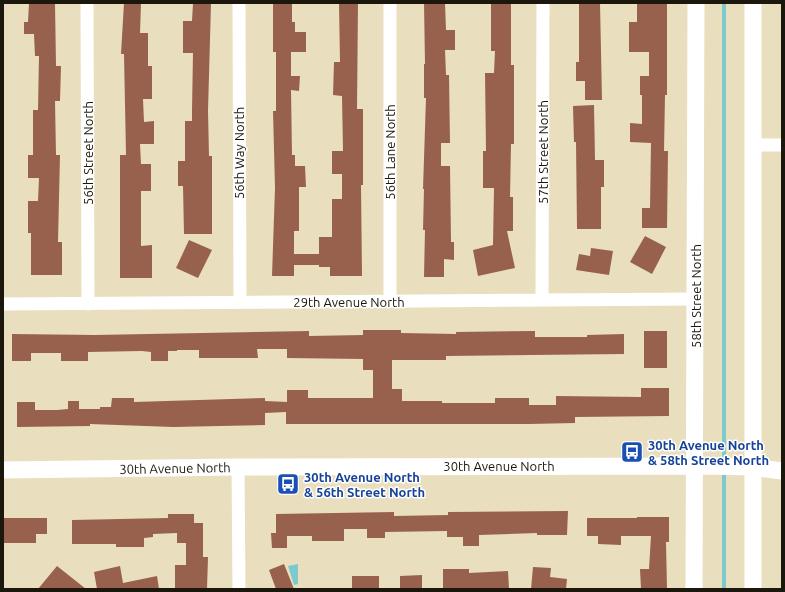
<svg xmlns="http://www.w3.org/2000/svg" width="785" height="592" font-family="Ubuntu,sans-serif">
<style>
.water{fill:#7dcace}
.lines{fill:none;stroke-linecap:round;stroke-linejoin:round}
.stream{stroke:#7dcace;stroke-width:4}
.building{fill:#97614d}
.minor{stroke:#fff;stroke-width:13}
.tertiary{stroke:#fff;stroke-width:17}
.labels{text-anchor:middle;dominant-baseline:central;stroke-width:3;stroke-linejoin:round;paint-order:stroke}
.street-label{font-size:13px;fill:#1b170c;stroke:#fff}
.transit-label{font-size:13px;font-weight:bold;fill:#164399;stroke:#fff;text-anchor:start}
</style>
<rect width="100%" height="100%" fill="#e9debe"/>
<!-- water -->
<path class="water" d="M298,564v20l-4,1 -6,-19z"/>
<g class="lines">
<!-- stream -->
<path class="stream" d="M724,463v-460
M724,589v-120"/>
</g>
<!-- building -->
<path class="building" d="M29,3h26l1,63h5l-1,35h-5l1,54h4l-2,87h4v33h-31v-42h-3v-32h10l1,-23h-11v-23h5v-45h5l1,-54h-4l-1,-22h-10v-12h4z
M124,3h17l-1,30h8v33h4v33h-9l1,23 10,-1v23h-14l1,20h10v27h-10v55l11,-1v33h-32v-123h6l-2,-101h-3z
M193,3h18l-3,108 1,45h3v78h-28l-1,-48h-5v-25h7v-40h7v-10l1,-58h-10v-32h9z
M273,3h19v19h3v10h11v20h-15v24h9l-1,15 -8,-1 1,65h3v11h10l1,21h-7v44h-5v23h25v-17h13v-38h10v-25h-10v-23h11l-1,-55 -9,-1 1,-33h6l-1,-59h19l-1,106h6v76h-2l1,91h-32v-9h-11v-2h-25v11h-22l3,-88 -2,-77h3v-59h-3z
M424,3h21l1,27h9v20h-10l1,25h3l1,68h-9v23h9l1,76h3v18l-10,-1v18h-20l1,-47h-2l1,-41h-1l3,-91h-2v-34h1z
M491,3h20v62h3v79h-3l-1,53h3v34h-6l8,37 -37,8 -5,-26 20,-5 1,-57h-11v-37h3l-1,-78h9l1,-22h-4z
M579,3h21l2,97h-17v-19h-9v-19h3z
M637,3h30v92h-2l-1,56h4l-1,77h-25v-20h8l1,-65 -21,-1v-19l12,1v-29h-2v-19h9v-24h-20v-30h8z
M594,105l1,55h9v27h-3v42h-24l-1,-87h-2l-1,-36z
M645,236l21,11 -14,27 -22,-12z
M189,240l23,10 -14,28 -22,-10z
M591,248l22,3 -4,24 -33,-5 3,-16 11,2z
M363,330h38v3l55,1v-2l79,-1v6h52v-2l37,-1v20l-178,2v4h-54v29h10v12h40v2h53v-5h34v7h27v-9l85,1v-9h28v28l-94,1v6l-46,1h-243v-12l-21,1v12l-92,2 -83,-3v2l-73,1v-25h18v8h22l11,-1v-8h11v8h21v-2h11l1,-9h22v4l131,-4v3l22,1v-12h21v8h65v-28h-10v-11l-76,-1v-9h-30l1,9h-59v-8h-22v1h-9v10h-17v-9l-9,-1 -54,1v9h-27v-8h-30v8h-19v-27l83,1 214,-4v5l54,-1z
M644,331h23v37h-23z
M568,511l-1,24h-30v-2l-58,2v11h-16v-9h-16v-6l-62,1v6h-18v-9h-23v12h-32v-5h-25v12h-15l-1,-15h5v-19l118,-2v4l54,-1v-3z
M168,514h26v9h9v34h5l-1,32h-32v-24h11v-22h-9v-10l-24,1v3l-9,1v9h-28v-3h-44v-24l96,-2z
M637,517h32v25h-3l1,47h-26l-1,-20h9l2,-33h-30v9l-23,-1v-8h-11v-18h50z
M3,518h44v16h-11v9h-33z
M284,564l10,25h-18l-7,-19z
M57,566l29,23h-48z
M120,566l3,17 34,-7 2,13h-62l-3,-17z
M533,567l18,1 -1,9 17,2 -1,10h-35z
M443,569h26v4l39,-2 1,18h-66z
M422,575v14h-22v-13z
M352,576h27v13h-27z"/>
<g class="lines">
<!-- minor -->
<path class="minor" d="M87,3l1,301
M239,3l1,299
M390,3v298
M753,145h29
M542,300l1,-297
M3,304l693,-5
M238,467l1,122"/>
<!-- tertiary -->
<path class="tertiary" d="M3,470l235,-3 469,-1 45,1 30,4
M694,589l2,-586
M753,589v-586"/>
</g>
<!-- icons -->
<defs>
<g id="bus-square" transform="scale(1.15)"><rect x="-9" y="-9" width="18" height="18" rx="4" fill="#1a4fb4" stroke="#fff"/><path d="M-5-6H5V4H4V6H2V4H-2V6H-4V4H-5ZM-3.5-4V0h7V-4ZM-3.5 1.2v1.5H-2V1.2ZM2 1.2v1.5H3.5V1.2Z" fill="#fff"/></g>
</defs>
<g fill-rule="evenodd">
<use href="#bus-square" x="632" y="452"/>
<use href="#bus-square" x="288" y="484"/>
</g>
<g class="labels">
<!-- street labels -->
<g class="street-label">
<text transform="translate(390 152) rotate(-90)">56th Lane North</text>
<text transform="translate(543 152) rotate(-90)">57th Street North</text>
<text transform="translate(88 153) rotate(-90)">56th Street North</text>
<text transform="translate(239 153) rotate(-90)">56th Way North</text>
<text transform="translate(696 296) rotate(-90)">58th Street North</text>
<text x="349" y="302">29th Avenue North</text>
<text x="499" y="466">30th Avenue North</text>
<text transform="translate(175 468) rotate(-1)">30th Avenue North</text>
</g>
<!-- transit labels -->
<g class="transit-label">
<text x="648" y="445">30th Avenue North<tspan x="648" dy="15">&amp; 58th Street North</tspan></text>
<text x="304" y="477">30th Avenue North<tspan x="304" dy="15">&amp; 56th Street North</tspan></text>
</g>
</g>
<!-- border -->
<rect width="785" height="592" fill="none" stroke="#1b170c" stroke-width="8"/>
</svg>
